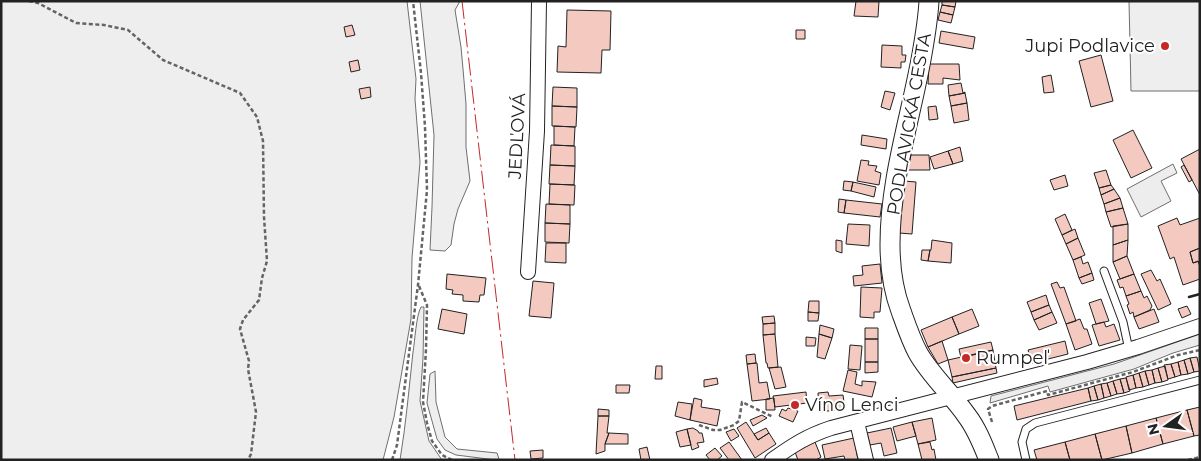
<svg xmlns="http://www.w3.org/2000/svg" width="1201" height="461" font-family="Montserrat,sans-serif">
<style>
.green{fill:#eee;stroke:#6f6f6f}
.parking{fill:#ededed;stroke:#6f6f6f}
.building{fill:#f3c9c0;stroke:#222}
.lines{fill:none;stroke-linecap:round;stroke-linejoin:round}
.service-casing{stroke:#222;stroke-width:9}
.minor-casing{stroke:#222;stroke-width:16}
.secondary-casing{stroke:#222;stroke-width:21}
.path{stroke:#646464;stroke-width:2.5;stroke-dasharray:4 2.5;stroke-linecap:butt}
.service{stroke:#fff;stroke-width:7}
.minor{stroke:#fff;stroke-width:14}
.secondary{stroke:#fff;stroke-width:19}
.wall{stroke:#222;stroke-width:2.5}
.power{stroke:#c62828;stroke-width:1;stroke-dasharray:18 4 2.5 4;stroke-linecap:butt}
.poi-dot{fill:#c62828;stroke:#fff;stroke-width:2}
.labels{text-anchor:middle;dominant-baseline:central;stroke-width:4;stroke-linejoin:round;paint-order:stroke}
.poi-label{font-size:18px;fill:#222;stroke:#fff;text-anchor:start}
.street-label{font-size:18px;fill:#222;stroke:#fff}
</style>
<rect width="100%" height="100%" fill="#fff"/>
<!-- green -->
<path class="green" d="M1,1h406l9,78 -1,20 5,63 -8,96 -1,61 -17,98 -11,43h-382z
M420,1h40l-5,9 6,37 2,22 3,35v43l4,34 -12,28 -4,15 -3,21 -6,6 -15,-1 2,-43 2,-72z
M1129,1h71v90h-69z
M421,307h3l-1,51 -3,43 9,40 13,19h-42c6,-36 9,-72 13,-108 2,-11 3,-36 8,-45z
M435,371l1,31 9,35 12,12 40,4 2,6 -3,1 -40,-5 -11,-5 -8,-11 -10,-36 3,-29z"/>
<!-- parking -->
<path class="parking" d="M1173,164l4,9 -16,8 10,20 -30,16 -14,-28z
M1200,334v11l-27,8 -39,16 -84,23 -2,-6 -58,17 1,-7 123,-32z"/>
<!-- building -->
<path class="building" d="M856,1h23l-1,16 -24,-1z
M942,1h14l-1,6 -13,-2z
M942,5l13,2 -2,8 -13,-3z
M567,10l44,1 -1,39h-8l-1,23 -44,-1 1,-26 8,1z
M940,12l13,3 -2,8 -13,-3z
M352,25l3,10 -9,2 -2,-10z
M796,30h9v9h-9z
M941,31l34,6 -2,12 -34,-6z
M882,45l20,1v9h4l-1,7h-4v6l-20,-1z
M1101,55l12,46 -22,6 -12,-46z
M358,60l2,10 -9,2 -2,-10z
M929,64h30l1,16 -17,-2v6h-15z
M1051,75l3,17 -10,1 -2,-16z
M961,83l2,10 2,-1v1l-16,3 -1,-11z
M370,87l1,10 -10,2 -2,-10z
M553,87l24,1v19l-25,-1z
M885,91l10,2 -5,17 -9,-3z
M965,93l2,10 -16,3 -2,-10z
M967,103l2,17 -15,3 -3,-17z
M552,106l25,1 -1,20 -24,-1z
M936,106l2,13 -9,1 -1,-13z
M554,126l21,1 -1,19 -20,-1z
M1133,130l19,38 -21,10 -18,-38z
M862,135l25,4 -1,10 -25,-4z
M551,145l24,1v20l-25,-1z
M960,147l3,14 -10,3 -5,-13z
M1200,149v46l-19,-36z
M948,151l5,13 -19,5 -4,-12z
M911,155h18l1,15h-22z
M861,160l8,1 -1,4 9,1 -2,5 6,2 -2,12 -22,-4z
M550,165l25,1 -1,19 -25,-1z
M1184,165l8,15 -3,2 -8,-15z
M1106,170l5,15 -12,3 -5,-15z
M1065,175l3,11 -14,4 -4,-10z
M844,181l9,1 -2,9 -8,-1z
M904,181l12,1 -4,52 -13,-1z
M853,182l23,5 -2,10 -23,-6z
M550,184l25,1 -1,20 -25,-1z
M1111,185l3,4 -13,6 -2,-7z
M1114,189l6,9 -16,6 -3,-9z
M1120,198l3,10 -17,4 -2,-8z
M839,199l7,1 -2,13 -6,-1z
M846,200l36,4 -2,13 -36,-4z
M546,204l24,1v19l-25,-1z
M1123,208l5,16 -17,3 -5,-15z
M1065,214l7,16 -10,5 -7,-16z
M1177,218l3,7 20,-7v30l-10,4 3,11 5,-2 2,6v12l-17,6 -9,-28 -4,2 -12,-33z
M545,223l25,1 -1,19 -24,-1z
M848,224l22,1 -1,21 -23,-2z
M1128,224v16l-15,5v-19z
M1075,229l3,9 -12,6 -4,-9z
M1078,238l7,17 -12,5 -7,-16z
M836,240l6,1v12l-6,-2z
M932,240l20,3 -1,20 -23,-2 2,-11h1z
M1128,240l-1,16 -14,6v-17z
M546,243h20v20l-21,-1z
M1200,248v13l-7,2 -3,-11z
M922,250h8l-2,11 -7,-1z
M1127,256l7,18 -14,5 -7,-17z
M1081,257l2,7 5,-2 4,11 -13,5 -6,-18z
M880,264l2,19 -28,3 -1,-10 10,-1 -1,-9z
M1151,270l6,11 3,-2 11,25 -13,6 -17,-36z
M1092,273l2,7 -12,4 -3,-6z
M447,274l39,4 -2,17h-4l-1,7 -16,-1v-6l-11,-1 1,-4 -7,-1z
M1134,274l7,17 -15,5 -3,-9 -3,1 -3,-8z
M533,281l21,2 -3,35 -22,-2z
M1057,282l3,6 4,-1 12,34 -10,3 -15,-40z
M861,287l21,1 -2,24h-6v6l-14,-1z
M1141,291l3,7 3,-2 5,10 -2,4 -16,7 -1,-5 -3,2 -3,-9 2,-1 -3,-8z
M1046,295l3,10 -18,7 -4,-10z
M1101,299l8,22 -13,3 -7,-21z
M809,301h10v12l-11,-1z
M1049,305l3,7 -18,8 -3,-8z
M1187,306l4,8 -9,4 -4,-9z
M442,309l25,5 -3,20 -26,-5z
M972,309l7,17 -20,8 -7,-17z
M1154,309l5,13 -20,7 -5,-12z
M808,312l11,1 -1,8h-10z
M1052,312l5,11 -18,7 -5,-10z
M774,316l1,7 -12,1 -1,-7z
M952,317l7,17 -31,13 -7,-17z
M1080,319l4,10h3l5,15 -17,6 -9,-26z
M1104,322l2,5 8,-3 6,16 -21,6 -7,-21z
M775,323v11l-12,1v-11z
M820,325l14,4 -2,9 -13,-4z
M865,328h13v11h-13z
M775,334l3,33 -10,1 -1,-5h-1l-3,-28z
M819,334l13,4 -7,21 -8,-2z
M806,337l10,1 -1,8h-9z
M865,339h13v23h-13z
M942,341l6,19 -10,4 -10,-17z
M1065,341l3,13 -36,9 -4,-13z
M991,342l2,8 -32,8 -2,-9z
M850,345l12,1 -2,24 -12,-1z
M993,350l3,18 -44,9 -4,-17z
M755,354l1,9 -9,1 -1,-9z
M1197,357l3,14 -6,1 -4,-14z
M1190,358l4,14 -6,2 -4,-14z
M1184,360l4,14 -7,1 -3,-13z
M865,362h13v10l-13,1z
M1178,362l3,13 -6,2 -4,-13z
M757,363l2,20 8,-1 3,17 -18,2 -5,-37z
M1171,364l4,13 -7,2 -4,-14z
M656,366h6v13h-7z
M1165,366l3,14 -6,2 -4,-14z
M781,367l5,20 -11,2 -6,-21z
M996,368l1,5 -44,10 -1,-6z
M1158,368l4,14 -7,1 -3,-13z
M848,370l9,2 -2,12 7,2v-5l14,1 -4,15 -29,-6z
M1152,370l3,13 -6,2 -4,-14z
M1145,371l4,14 -6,2 -4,-14z
M1139,373l4,14 -7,1 -3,-13z
M1133,375l3,13 -7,2 -3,-13z
M717,378l1,6 -14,3v-7z
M1126,378l4,13 -6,2 -4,-14z
M1120,379l4,14 -7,1 -4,-13z
M1113,381l4,13 -6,2 -4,-13z
M1107,383l4,13 -7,2 -3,-14z
M1101,384l3,14 -6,2 -4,-14z
M616,385h14l-1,8h-13z
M1094,386l4,14 -7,1 -3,-13z
M1088,388l3,13 -74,19 -3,-14z
M806,392l1,11 -32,4 -2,-11z
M828,392l1,4 14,-1 2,14 -26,3 -1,-19z
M694,398l8,2 -1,7 19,3 -3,16 -27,-6z
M774,398l1,12h-9v-11z
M678,402l14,2 -2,16 -15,-4z
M1200,407v28l-6,1 -7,-26z
M788,408l10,3 -5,11 -14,-6 3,-7 4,2z
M598,409l11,1v6h-11z
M1187,410l7,26 -31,8 -7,-26z
M762,415l5,3 -14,8 -3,-6z
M598,416h11l-2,17h2l-4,11v7l-9,3z
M932,418l4,22 -18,4 -6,-22z
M1156,418l7,26 -31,9 -6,-27z
M746,422l12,18 11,-7 7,11 -21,14 -18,-30z
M912,422l4,14 -19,5 -4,-14z
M1126,426l6,27 -30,7 -7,-26z
M693,428l5,3 1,2h3l2,9 -7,1 2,4 -7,3 -5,-21z
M766,428l3,5 -11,7 -4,-6z
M891,428l6,25 -13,3 -3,-13 -11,2 -3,-12z
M687,429l4,16 -11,2 -4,-15z
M734,429l5,7 -8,5 -5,-9z
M609,433l19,1v10h-23z
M1095,434l7,26h-32l-5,-18z
M854,438l4,22h-13l-1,-4 -19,3 -3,-14z
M729,442l13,18h-13l-9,-12z
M815,442l6,15 -5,3h-18l-3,-8z
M930,442l2,8 2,-1 2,11h-14l-4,-16z
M1065,442l5,18h-33l-3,-10z
M647,447l3,13h-9l-2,-11z
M715,448l7,8 -5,4h-7l-4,-5z
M543,450v8l-12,1 -1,-8z"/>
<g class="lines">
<!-- service casing -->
<g class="service-casing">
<path id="service" d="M1104,271l19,51 6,28
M1026,460l-4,-18 4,-13 9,-6 165,-43"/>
</g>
<!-- minor casing -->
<g class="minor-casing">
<path id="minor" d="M528,272l9,-141 2,-130
M857,422l9,38
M772,460c21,-15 35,-24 59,-32l256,-66 51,-15 62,-21"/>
</g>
<!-- secondary casing -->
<g class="secondary-casing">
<path id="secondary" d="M929,1c-1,18 -4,36 -7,53 -11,63 -32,125 -32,190 0,22 3,46 11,67 5,14 10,29 17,42 13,23 34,41 49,63 10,13 16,29 22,44"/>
</g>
<!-- path -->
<path class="path" d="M29,1l9,2 38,20 28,2 24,5 35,30 77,33 17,24 6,24 1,76 3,44 -5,17 -3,22 -16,20 -3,9 9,32 -1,8 8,43 -5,42 -3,6
M419,286l8,19 -1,44 -3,53 4,21 5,18 10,14 10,5
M992,422l-4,-13 4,-3 55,-15 1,4 85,-23 45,-17 22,-5
M699,425l14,5h7l14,-5 5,-4 3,-19 31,15
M392,460l5,-15 21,-160 9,-95 -2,-63 -4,-54 -8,-72
M1188,460l12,-3"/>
<!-- service -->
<use href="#service" class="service"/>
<!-- minor -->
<use href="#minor" class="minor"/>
<!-- secondary -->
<use href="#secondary" class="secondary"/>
<!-- wall -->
<path class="wall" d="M1189,297l11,-3"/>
<!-- power -->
<path class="power" d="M462,1l53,459"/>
</g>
<!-- markers -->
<g class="poi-dot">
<circle cx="1165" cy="46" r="5"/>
<circle cx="966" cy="358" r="5"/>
<circle cx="795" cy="405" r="5"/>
</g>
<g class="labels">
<!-- poi labels -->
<g class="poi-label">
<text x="1155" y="46" text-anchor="end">Jupi Podlavice</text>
<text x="976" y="358">Rumpeľ</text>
<text x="805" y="405">Víno Lenci</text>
</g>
<!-- street labels -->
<g class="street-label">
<text transform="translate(909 124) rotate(-80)">PODLAVICKÁ CESTA</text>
<text transform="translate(517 136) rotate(-87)">JEDĽOVÁ</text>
</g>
</g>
<!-- border -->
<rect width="1201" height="461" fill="none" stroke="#222222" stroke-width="5"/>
<!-- north arrow -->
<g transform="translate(1166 426) rotate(256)" stroke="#ffffff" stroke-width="4" paint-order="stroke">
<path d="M0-4L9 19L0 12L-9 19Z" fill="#222222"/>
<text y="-8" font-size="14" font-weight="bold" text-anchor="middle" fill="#222222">N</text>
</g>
</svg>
